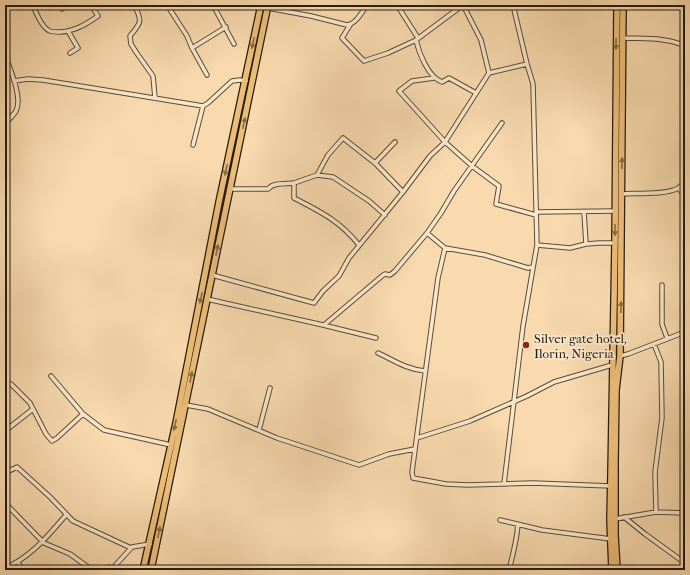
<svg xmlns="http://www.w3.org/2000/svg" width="690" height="575" font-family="'IM FELL French Canon',serif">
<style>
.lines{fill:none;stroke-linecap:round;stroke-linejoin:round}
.minor-casing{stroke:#5a4b39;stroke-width:5.5}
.primary-casing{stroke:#251b12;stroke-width:8}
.minor{stroke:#fae7ca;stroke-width:3.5}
.primary{stroke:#ecbd77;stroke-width:5.5}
.oneway{fill:#886c44}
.poi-dot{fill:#8f2418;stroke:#fae7ca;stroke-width:1.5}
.labels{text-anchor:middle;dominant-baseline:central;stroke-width:3.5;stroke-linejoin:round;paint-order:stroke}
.poi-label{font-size:13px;fill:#251b12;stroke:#fae7ca;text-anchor:start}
</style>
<rect width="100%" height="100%" fill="#f8daae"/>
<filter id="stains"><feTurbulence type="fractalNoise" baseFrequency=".005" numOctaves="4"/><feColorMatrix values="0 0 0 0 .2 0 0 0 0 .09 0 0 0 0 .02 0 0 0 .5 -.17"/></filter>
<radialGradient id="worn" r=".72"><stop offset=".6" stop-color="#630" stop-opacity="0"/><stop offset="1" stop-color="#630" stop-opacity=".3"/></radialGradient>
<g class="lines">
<!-- minor casing -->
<g class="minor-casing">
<path id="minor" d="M33,5c3,8 9,23 17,26 3,1 7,1 10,1 15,-1 25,-7 38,-16l-7,-11
M60,5l2,4
M134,5c9,16 7,18 -4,31l1,8 5,8 17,24 2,22
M167,5l20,31 5,12 15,27
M213,5l21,39
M397,5l21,33
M463,5l18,35 8,33
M268,8l43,8 36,9c9,-1 15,-13 20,-20
M350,25l-8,13 22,23 24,-8 28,-13 47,-35
M68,31l10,17 -8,5
M623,38c20,1 44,-1 62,8
M416,40c3,13 12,37 26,42l7,-4 27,15
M192,48l34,-21
M5,55c5,14 18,43 11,56 -3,5 -8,9 -11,13
M434,78l-22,3 -13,10 46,51 27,24 27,20 -3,18 40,11
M14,81l14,-2 15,1 160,26
M193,145l10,-39 5,-3 24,-22 8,-1 6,1
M375,163l20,-21
M317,175l-23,8v15c27,14 46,23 65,47
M678,188l7,7
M230,189h38c6,-7 18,-5 26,-6
M621,194c14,-1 46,1 57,-6 2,-1 5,-4 7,-6
M536,212l79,-1
M385,215l-16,-14 -36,-24 -16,-2 11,-20 15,-17 32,25 28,29
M427,233l18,15 40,7 43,13 5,-1
M586,244l13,-1h16
M537,245l33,3 16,-4 -2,-32
M445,248l-7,30 -26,194 1,6 33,6 22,1 65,-2 78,3
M212,275l102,28 9,-12 16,-15 10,-18 54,-66 27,-36 15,-14 44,-69 38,-9
M662,285v39l5,14
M207,299l116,26 53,13
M324,325l58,-49 3,-2 5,1 5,-4 32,-38 14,-20 13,-22 48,-68
M654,344l7,18 1,56 -7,54 1,40
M378,353c17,8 28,16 47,18
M620,356l8,-2 57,-22
M51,376l32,38
M5,387l6,-3 19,19 16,31 6,7 5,-3 26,-24 21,16 67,15
M186,405l22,4 69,29 82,27 30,-11 26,-5
M259,430l11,-42
M5,431l28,-22
M417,438l53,-17 57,-25 27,-14 58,-17
M5,473l12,-6 33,30 23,24 58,27
M504,484l19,-158 14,-81 -4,-161 -6,-20 -14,-59
M5,503l39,40 26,11 22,16
M624,517l21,17 40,29
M615,519l41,-7 29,1
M500,520l42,10 69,9
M18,562l4,8
M5,568c26,-11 43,-32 61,-53
M112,569l20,-22 18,-3
M104,570l5,-3 4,3
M509,570c4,-16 8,-30 9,-46"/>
</g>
<!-- primary casing -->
<g class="primary-casing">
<path id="primary" d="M143,570l33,-147 43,-221 42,-197
M151,570l117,-565
M612,570l-2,-50 1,-46 4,-231 2,-238
M617,570l-2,-35v-74l1,-71 4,-34 3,-351"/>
</g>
<!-- minor -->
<use href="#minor" class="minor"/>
<!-- primary -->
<use href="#primary" class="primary"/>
</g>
<!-- one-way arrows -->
<defs><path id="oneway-solid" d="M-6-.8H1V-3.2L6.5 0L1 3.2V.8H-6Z"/></defs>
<g class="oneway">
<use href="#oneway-solid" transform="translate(253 43) rotate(101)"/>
<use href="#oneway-solid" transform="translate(616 44) rotate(91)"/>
<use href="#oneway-solid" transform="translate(244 123) rotate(-78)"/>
<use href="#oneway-solid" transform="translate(622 163) rotate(-89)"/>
<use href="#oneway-solid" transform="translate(226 170) rotate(102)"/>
<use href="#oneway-solid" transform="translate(615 230) rotate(90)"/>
<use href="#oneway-solid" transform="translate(217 250) rotate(-79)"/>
<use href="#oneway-solid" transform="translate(201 298) rotate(102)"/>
<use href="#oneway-solid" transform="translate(621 307) rotate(-89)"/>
<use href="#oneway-solid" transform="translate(191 377) rotate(-79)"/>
<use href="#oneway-solid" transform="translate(175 425) rotate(102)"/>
<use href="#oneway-solid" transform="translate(159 532) rotate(-79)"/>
</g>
<!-- markers -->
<circle class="poi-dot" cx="526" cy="345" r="4"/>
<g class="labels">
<!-- poi labels -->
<g class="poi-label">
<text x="534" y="338">Silver gate hotel,<tspan x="534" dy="15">Ilorin, Nigeria</tspan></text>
</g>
</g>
<!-- margin -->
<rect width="690" height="575" fill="none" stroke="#f8daae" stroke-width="20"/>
<rect x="6" y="6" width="678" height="563" fill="none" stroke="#251b12" stroke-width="2"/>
<rect x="10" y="10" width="670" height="555" fill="none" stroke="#251b12"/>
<rect width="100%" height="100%" filter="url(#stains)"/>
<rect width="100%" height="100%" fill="url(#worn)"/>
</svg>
